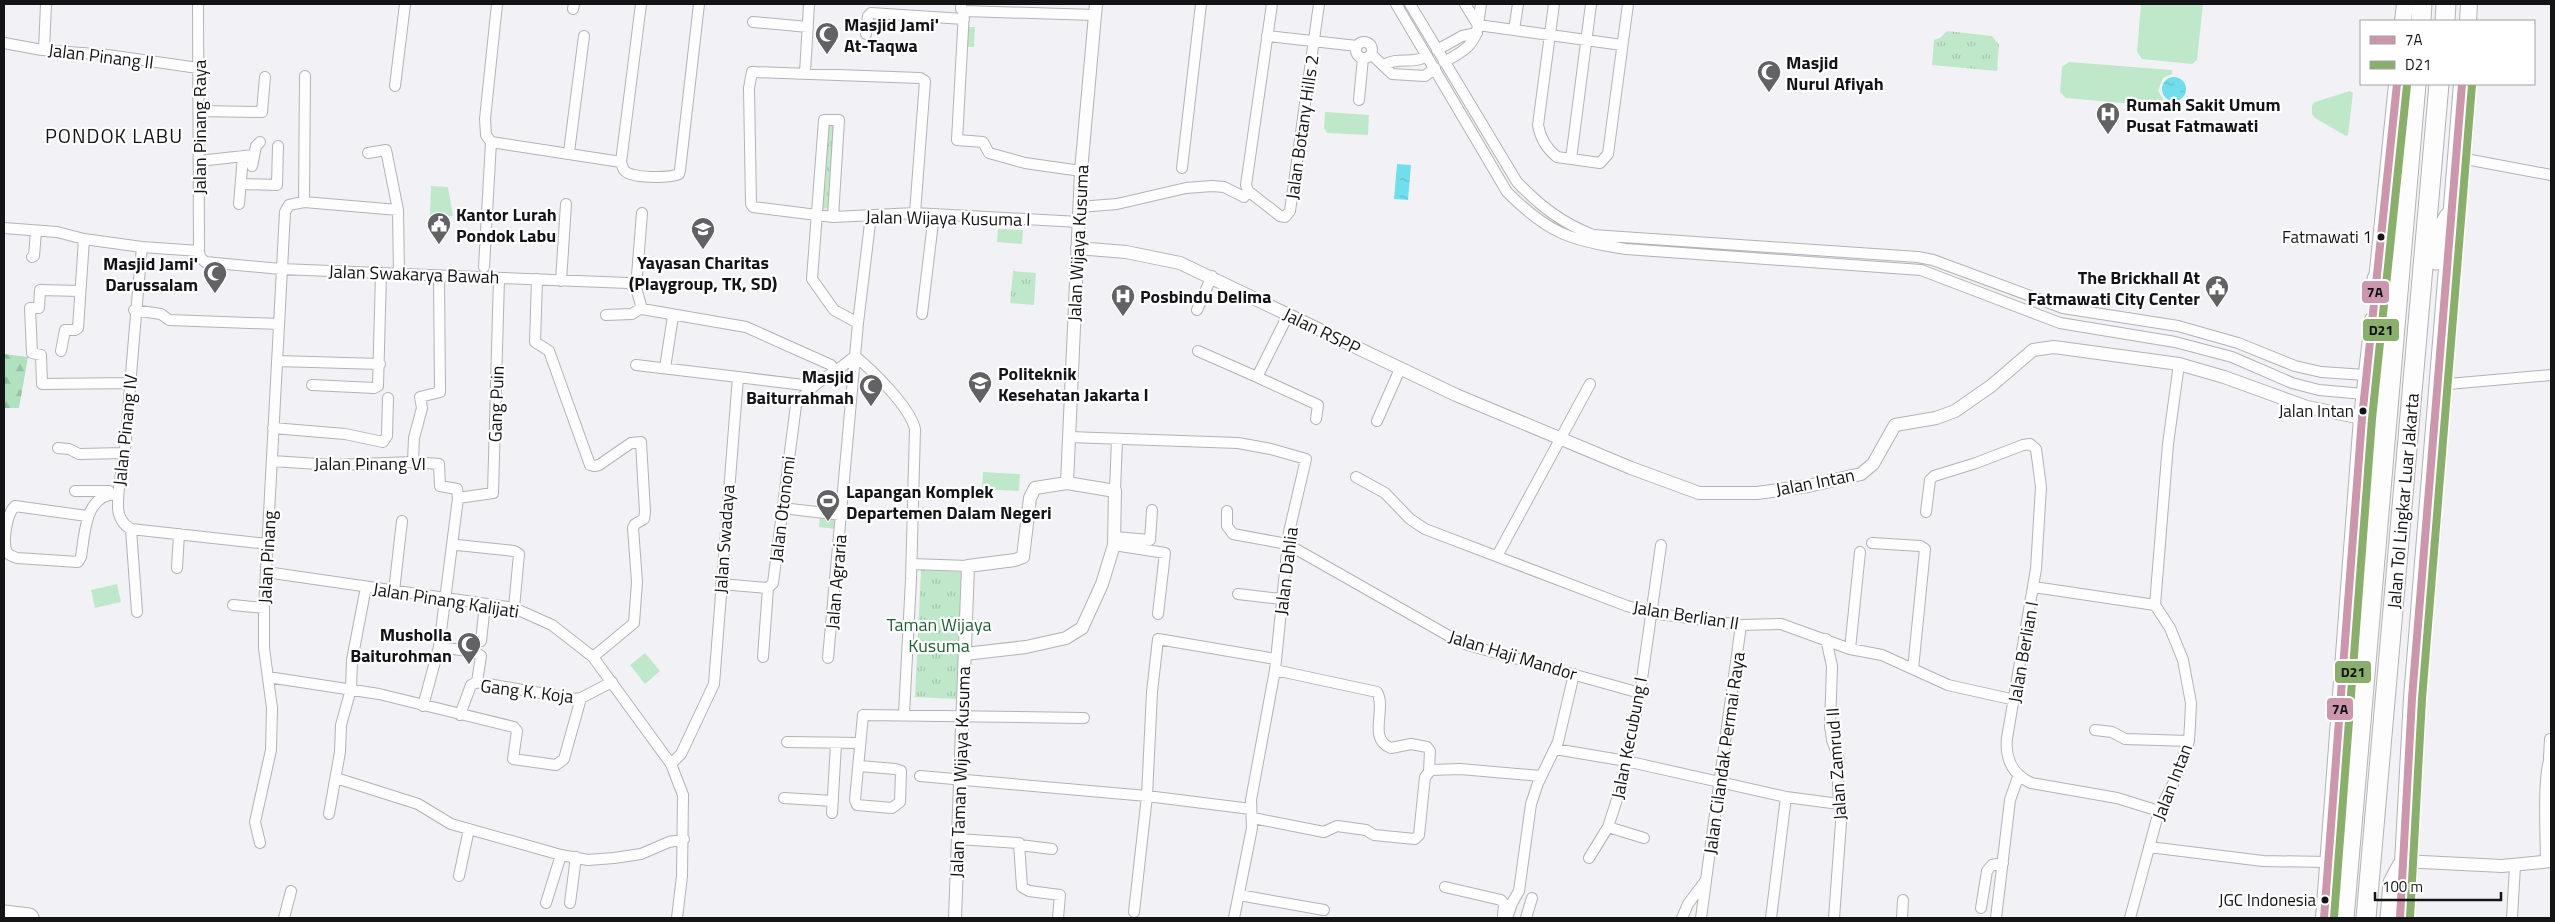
<svg xmlns="http://www.w3.org/2000/svg" width="2555" height="922" font-family="'Titillium Web',sans-serif">
<style>
.green{fill:#bfe8ca}
.forest{fill:url(#forest-firs)}
.park{fill:url(#park-tufts)}
.water{fill:url(#water-ripples)}
.lines{fill:none;stroke-linecap:round;stroke-linejoin:round}
.minor-casing{stroke:#b3b3b6;stroke-width:12}
.tertiary-casing{stroke:#b3b3b6;stroke-width:14}
.trunk-casing{stroke:#b3b3b6;stroke-width:18}
.motorway-casing{stroke:#b3b3b6;stroke-width:21}
.minor{stroke:#fdfdfe;stroke-width:10}
.tertiary{stroke:#fdfdfe;stroke-width:12}
.trunk{stroke:#fdfdfe;stroke-width:16}
.motorway{stroke:#fdfdfe;stroke-width:19}
.bus-1-casing{stroke:#fff;stroke-width:11}
.bus-2-casing{stroke:#fff;stroke-width:11}
.bus-1{stroke:#cc96ad;stroke-width:8}
.bus-2{stroke:#8aaf6c;stroke-width:8}
.bus-dot{fill:#141417;stroke:#fff;stroke-width:2}
.labels{text-anchor:middle;dominant-baseline:central;stroke-width:4.5;stroke-linejoin:round;paint-order:stroke}
.bus-label{font-size:17px;fill:#141417;stroke:#fff;text-anchor:end}
.poi-label{font-size:18px;font-weight:bold;fill:#141417;stroke:#fff;text-anchor:start}
.street-label{font-size:18px;fill:#141417;stroke:#fff}
.park-label{font-size:18px;fill:#225f35;stroke:#fff}
.quarter-label{font-size:20px;letter-spacing:1px;fill:#141417;stroke:#fff}
.line-badge{stroke:#fff;stroke-width:2}
.pale-badge-label{font-size:14px;text-anchor:middle;font-weight:bold;fill:#111}
</style>
<defs>
<pattern id="forest-firs" width="22" height="20" patternUnits="userSpaceOnUse" patternTransform="scale(1.25)"><rect width="22" height="20" fill="#b1e1bf"/><path d="M5 1l3.5 6h-7zM16 11l3.5 6h-7z" fill="#97c0a3"/></pattern>
<pattern id="park-tufts" width="24" height="20" patternUnits="userSpaceOnUse" patternTransform="scale(1.25)"><rect width="24" height="20" fill="#bfe8ca"/><path d="M3 7l-1-3M5 7V3M7 7l1-3M15 17l-1-3M17 17v-4M19 17l1-3" fill="none" stroke="#a3c6ad"/></pattern>
<pattern id="water-ripples" width="26" height="14" patternUnits="userSpaceOnUse" patternTransform="scale(1.25)"><rect width="26" height="14" fill="#71deec"/><path d="M2 4q2-2 4 0t4 0M15 11q2-2 4 0t4 0" fill="none" stroke="#61beca"/></pattern>
</defs>
<rect width="100%" height="100%" fill="#f2f2f6"/>
<!-- green -->
<path class="green" d="M2141,4h62l-6,56 -5,4 -50,-5 -5,-7z
M966,27h9l-1,20h-9z
M2069,62l103,8v4l-9,4 -5,13 10,16 -102,-9 -6,-6 2,-25z
M2350,91l3,2 -5,42 -2,1 -31,-18 -3,-4v-9l3,-3z
M1325,112l44,3 -1,20 -41,-2 -3,-5z
M431,186l17,1 5,29 -23,-1z
M998,229l25,1 -1,14 -25,-2z
M983,472l37,2 -1,17 -37,-2z
M820,515l17,2 -1,12 -17,-2z
M117,584l4,18 -26,6 -4,-18z
M645,653l15,18 -15,13 -15,-19z"/>
<!-- forest -->
<path class="forest" d="M4,354l24,3 -9,51h-15z"/>
<!-- park -->
<path class="park" d="M1947,31l45,5 7,9 -2,26 -65,-6 2,-25 6,-2z
M824,120h15l-6,89 -14,-1z
M1013,271l23,2 -2,32 -24,-2z
M921,570l41,2 -5,127 -42,-2z"/>
<!-- water -->
<path class="water" d="M2162 89a12 12 0 1 1 24 0a12 12 0 1 1-24 0Z
M1397,164l14,1 -3,35 -14,-1z"/>
<g class="lines">
<!-- minor casing -->
<g class="minor-casing">
<path id="minor" d="M198,4l1,247 1,6 5,5 76,7 347,14 8,5
M497,4l-12,115 1,16 5,7 130,20
M641,4l-20,158c1,2 1,5 3,8 6,9 46,8 55,4l1,-4 19,-166
M961,4v5l3,2 -7,129 26,2 6,11 36,10 56,8
M1272,4l-26,181 2,6 32,25 5,1 5,-6 29,-207
M1396,4l111,188c41,41 64,49 119,57l295,21 139,53 115,19 57,15 60,26 27,7 45,4
M1410,4l107,178c23,24 45,41 76,53l325,22 15,3 130,48 115,18 60,17 57,23 26,6 45,3
M1465,4l13,21
M1554,4l-16,121c2,12 9,24 19,32l43,6 8,-9 20,-150
M573,9l1,-5
M964,11l131,4
M753,22l55,5
M1478,25l3,-21
M1514,30l4,-26
M866,34l2,-18 3,-3 93,6
M1267,36l90,10
M1356 50a8 8 0 1 1 16 0a8 8 0 1 1-16 0Z
M4,43l38,7 66,5 90,13
M44,50l2,-46
M1437,50l25,-14 15,-3
M1371,54l21,20 33,2 10,-8
M1444,62c16,-9 32,-16 34,-37l144,20
M1384,65c14,-9 29,0 43,-9
M805,73l4,-69
M395,86l10,-82
M1359,100l4,-42
M199,111l63,1 3,-35
M569,152l15,-116
M368,153l18,-3 12,60
M2455,157l96,18
M1571,159l20,-155
M199,161l54,-6
M252,166l4,-20 4,-4
M1182,168l19,-164
M241,184l36,1 1,-39
M304,202l1,-126
M239,204l4,-48
M1079,207l38,-3 69,-16 26,-2 12,1 20,10
M915,213l10,-132 -5,-3 -168,-6 -3,16 2,116 2,3 80,10 82,-4 164,9
M833,217l6,-97h-15l-12,159 22,31 24,13
M4,228l53,4 27,7 58,8 57,4
M142,247c-6,64 -11,127 -16,191 -1,23 -9,46 -8,69 0,9 5,18 13,22l137,15
M32,257l2,-1 2,-25
M484,267l7,-125
M537,279l-2,63 14,9 41,114 4,1 5,-1 32,-22 10,-1 4,70 -1,7 -9,5 -2,4 4,54 -3,41 -41,34
M561,281l5,-77
M636,288l6,21 104,18 85,38
M636,288l6,-75
M80,291l-40,-1 -1,18h-9l2,45 9,2 1,29 89,-1
M134,310l27,4 8,6 110,4
M1197,310l15,-34
M922,314l12,-100
M606,315l26,-1 9,-6
M61,351l4,-21h10l3,-2 6,-89
M1198,351l59,26 31,-62
M855,356c18,15 55,51 60,73l-4,150 -7,135
M277,361l103,3
M636,365l102,12
M665,368l8,-52
M1257,377l61,28 -2,14
M312,385l62,3 4,-2 3,-113
M2437,385l114,-10
M1377,421l23,-52
M273,428l72,6 38,8 4,-6 1,-38
M1069,437l169,6 33,6 35,10 -17,73 -14,138 -24,130 1,28 -18,90
M58,448l11,1 10,5 46,-1
M272,461l62,4 79,-3 26,2 1,22 17,3 1,9 -19,149 36,5 6,4 -4,26
M413,462l1,-24 8,-30 -2,-11 20,-5 -1,-116
M1356,477l29,16 25,26 15,10 202,77 25,7 89,12 40,-1 69,25 32,6 66,30 67,15
M75,491h34
M1115,491l2,-52
M458,498l35,-5 6,-215
M782,508l60,7
M1227,511v15l6,8 54,10 162,92 19,9 172,48
M1926,512l4,-32 4,-4 42,-13 47,-18 7,-1 6,5 5,38 -5,82 -29,169c-2,21 5,36 24,45l86,15 42,13
M87,516l-72,-10c-8,7 -13,36 -8,46 2,4 6,4 10,6l61,4 3,-5c4,-25 4,-64 37,-63
M131,529l6,83
M1114,537l36,3 2,-30
M1872,543l48,3 5,3 -12,120
M457,545l57,6 5,3 -5,54
M1114,545l51,8 -7,61
M1497,556l93,-172
M912,564l56,2
M177,568l2,-34
M266,572l248,36 38,17 41,32 78,107 12,31 -1,81 -5,42
M721,584l47,4 5,-5 23,-178c20,-26 36,-29 59,-49
M2034,587l121,18
M394,591l8,-70
M1238,594l43,5
M233,605l31,3
M1826,639l6,27 -2,60 2,14 7,19 -1,26 1,19 3,5 -8,109
M481,641l4,-37
M1850,649l10,-97
M763,657l5,-69
M828,658l30,-335 13,-108
M1275,670l102,22c10,17 -10,47 14,56l20,-4 16,3 3,4 -1,20
M268,677l111,17 135,33 3,4 -4,28 43,6 8,-6 17,-61
M423,706l16,-59
M460,715l11,-30 6,-3 97,17 7,-1 31,-16
M2095,730l17,2 13,7 64,2
M787,742l73,1
M1555,749l71,12 160,36 53,7
M2549,758l1,-19
M671,764l10,-10 33,-70 24,-307 74,9
M859,766l36,3 6,2 -1,31 -8,6 -35,-3 -2,-5 8,-85 221,3
M920,776l227,20 104,13
M336,778l82,26 33,20 110,31 27,5 26,-2 27,-4 28,-12 15,-3
M784,798l49,3
M832,813l4,-69
M329,814l11,-62 1,-27 10,-36 1,-29 14,-73
M1253,818l71,14 13,-6 29,4 8,5 41,4 4,-4 6,-58 6,-7 29,-1 81,7
M1608,827l36,11
M958,839l61,4 3,44 7,4 31,4 -2,23
M260,843l-5,-21 16,-72 1,-42 -8,-60v-40l21,-396 4,-7 15,-3 94,8 1,64
M1020,845l32,4
M2149,847l114,14 66,1
M1589,858l19,-31 13,-40 19,-94 21,-148
M2546,862c0,-19 -4,-94 5,-106
M459,876l10,-47
M1445,887l56,13 3,4 -1,12
M1239,895l85,15
M546,903l15,-48
M570,903l6,-46
M1981,908l6,-37 5,-6 11,-2
M1134,912l13,-116 5,-104 6,-53 118,20
M284,918l7,-27
M1507,918l5,-15 7,-12 12,-87 7,-21 20,-41 16,-68
M1526,918l6,-20
M1682,918l6,-14 18,-24 35,-255
M1701,918l5,-37
M1771,918l15,-121
M1902,918l1,-18
M1996,918l14,-118 8,-23
M2130,918l29,-107 18,-35 12,-35 1,-16 1,-22 -8,-43 -13,-32 -15,-23 13,-161 11,-80
M2512,918l3,-52"/>
</g>
<!-- tertiary casing -->
<g class="tertiary-casing">
<path id="tertiary" d="M1077,248l49,4 54,11 276,132 175,73 68,25h58l51,-7 53,-12 12,-10 22,-39 41,-7 19,-7 36,-25 42,-36 21,-3 125,17 45,13 83,30 55,11
M1067,483l14,-312 15,-167
M2402,861l100,5 49,-5
M955,918c4,-117 9,-235 13,-352l47,-6 8,-3 7,-59 5,-10 32,-5 48,8 -1,54 -12,39 -20,44 -16,10 -40,9 -61,7"/>
</g>
<!-- trunk casing -->
<g class="trunk-casing">
<path id="trunk" d="M2403,21l2,-17
M2468,21l1,-17
M2376,290l21,-206
M2324,918l38,-500 11,-98
M2400,918l12,-220 50,-614"/>
</g>
<!-- motorway casing -->
<g class="motorway-casing">
<path id="motorway" d="M2421,21l1,-17
M2445,21l1,-17
M2436,260l4,-27 9,-16
M2353,673l28,-349v-25l-4,-20
M4,915l25,3
M2344,918l72,-834
M2366,918l73,-834
M2390,918l3,-35 9,-17"/>
</g>
<!-- minor -->
<use href="#minor" class="minor"/>
<!-- tertiary -->
<use href="#tertiary" class="tertiary"/>
<!-- trunk -->
<use href="#trunk" class="trunk"/>
<!-- motorway -->
<use href="#motorway" class="motorway"/>
<!-- bus-1 casing -->
<g class="bus-1-casing">
<path id="bus-1" d="M2324,918l38,-500 35,-334
M2400,918l12,-220 50,-614"/>
</g>
<!-- bus-2 casing -->
<g class="bus-2-casing">
<path id="bus-2" d="M2334,918l38,-499 35,-334
M2410,918l12,-219 50,-614"/>
</g>
<!-- bus-1 -->
<use href="#bus-1" class="bus-1"/>
<!-- bus-2 -->
<use href="#bus-2" class="bus-2"/>
</g>
<!-- icons -->
<defs>
<g id="mosque-pin" transform="scale(1.25)"><path d="M0 17L-7.5 6A9.5 9.5 0 1 1 7.5 6Z" fill="#626265" stroke="#fff"/><path d="M3.5-4.9A6 6 0 1 0 3.5 4.9A5 5 0 1 1 3.5-4.9Z" fill="#fff"/></g>
<g id="hospital-pin" transform="scale(1.25)"><path d="M0 17L-7.5 6A9.5 9.5 0 1 1 7.5 6Z" fill="#626265" stroke="#fff"/><path d="M-5-5h3v3.5h4V-5h3V5h-3V1.5h-4V5h-3Z" fill="#fff"/></g>
<g id="civic-pin" transform="scale(1.25)"><path d="M0 17L-7.5 6A9.5 9.5 0 1 1 7.5 6Z" fill="#626265" stroke="#fff"/><path d="M-.6-6.5H3V-4.5H.6V-3L4-1V1h2V6H-6V1h2V-1L-.6-3ZM-1.2 2.5V6h2.4V2.5Z" fill="#fff"/></g>
<g id="school-pin" transform="scale(1.25)"><path d="M0 17L-7.5 6A9.5 9.5 0 1 1 7.5 6Z" fill="#626265" stroke="#fff"/><path d="M0-5L7-2L0 1L-7-2ZM-4 1L0 2.5L4 1V4Q0 6-4 4Z" fill="#fff"/></g>
<g id="university-pin" transform="scale(1.25)"><path d="M0 17L-7.5 6A9.5 9.5 0 1 1 7.5 6Z" fill="#626265" stroke="#fff"/><path d="M0-5L7-2L0 1L-7-2ZM-4 1L0 2.5L4 1V4Q0 6-4 4Z" fill="#fff"/></g>
<g id="stadium-pin" transform="scale(1.25)"><path d="M0 17L-7.5 6A9.5 9.5 0 1 1 7.5 6Z" fill="#626265" stroke="#fff"/><path d="M0-5a6.5 5 0 1 0 0 10a6.5 5 0 1 0 0-10ZM-3.5-1.8h7v3.6h-7Z" fill="#fff"/></g>
</defs>
<g fill-rule="evenodd">
<use href="#mosque-pin" x="827" y="34"/>
<use href="#mosque-pin" x="1769" y="72"/>
<use href="#hospital-pin" x="2108" y="114"/>
<use href="#civic-pin" x="439" y="224"/>
<use href="#school-pin" x="703" y="229"/>
<use href="#mosque-pin" x="215" y="273"/>
<use href="#civic-pin" x="2217" y="287"/>
<use href="#hospital-pin" x="1123" y="296"/>
<use href="#university-pin" x="980" y="383"/>
<use href="#mosque-pin" x="871" y="386"/>
<use href="#stadium-pin" x="828" y="501"/>
<use href="#mosque-pin" x="469" y="644"/>
</g>
<!-- markers -->
<g class="bus-dot">
<circle cx="2381" cy="237" r="4.5"/>
<circle cx="2363" cy="411" r="4.5"/>
<circle cx="2325" cy="900" r="4.5"/>
</g>
<g class="labels">
<!-- bus labels -->
<g class="bus-label">
<text x="2372" y="237">Fatmawati 1</text>
<text x="2354" y="411">Jalan Intan</text>
<text x="2316" y="900">JGC Indonesia</text>
</g>
<!-- poi labels -->
<g class="poi-label">
<text x="844" y="24">Masjid Jami'<tspan x="844" dy="21">At-Taqwa</tspan></text>
<text x="1786" y="62">Masjid<tspan x="1786" dy="21">Nurul Afiyah</tspan></text>
<text x="2126" y="104">Rumah Sakit Umum<tspan x="2126" dy="21">Pusat Fatmawati</tspan></text>
<text x="456" y="214">Kantor Lurah<tspan x="456" dy="21">Pondok Labu</tspan></text>
<text x="703" y="262" text-anchor="middle">Yayasan Charitas<tspan x="703" dy="21">(Playgroup, TK, SD)</tspan></text>
<text x="198" y="263" text-anchor="end">Masjid Jami'<tspan x="198" dy="21">Darussalam</tspan></text>
<text x="2200" y="277" text-anchor="end">The Brickhall At<tspan x="2200" dy="21">Fatmawati City Center</tspan></text>
<text x="1140" y="296">Posbindu Delima</text>
<text x="998" y="373">Politeknik<tspan x="998" dy="21">Kesehatan Jakarta I</tspan></text>
<text x="854" y="376" text-anchor="end">Masjid<tspan x="854" dy="21">Baiturrahmah</tspan></text>
<text x="846" y="491">Lapangan Komplek<tspan x="846" dy="21">Departemen Dalam Negeri</tspan></text>
<text x="452" y="634" text-anchor="end">Musholla<tspan x="452" dy="21">Baiturohman</tspan></text>
</g>
<!-- street labels -->
<g class="street-label">
<text transform="translate(101 56) rotate(7)">Jalan Pinang II</text>
<text transform="translate(199 127) rotate(-90)">Jalan Pinang Raya</text>
<text transform="translate(1302 127) rotate(-82)">Jalan Botany Hills 2</text>
<text transform="translate(948 218) rotate(1)">Jalan Wijaya Kusuma I</text>
<text transform="translate(1078 243) rotate(-87)">Jalan Wijaya Kusuma</text>
<text transform="translate(414 274) rotate(2)">Jalan Swakarya Bawah</text>
<text transform="translate(1322 331) rotate(26)">Jalan RSPP</text>
<text transform="translate(496 404) rotate(-88)">Gang Puin</text>
<text transform="translate(125 430) rotate(-84)">Jalan Pinang IV</text>
<text x="370" y="463">Jalan Pinang VI</text>
<text transform="translate(1815 482) rotate(-11)">Jalan Intan</text>
<text transform="translate(2403 501) rotate(-85)">Jalan Tol Lingkar Luar Jakarta</text>
<text transform="translate(782 509) rotate(-83)">Jalan Otonomi</text>
<text transform="translate(724 539) rotate(-86)">Jalan Swadaya</text>
<text transform="translate(267 557) rotate(-87)">Jalan Pinang</text>
<text transform="translate(1286 571) rotate(-83)">Jalan Dahlia</text>
<text transform="translate(836 582) rotate(-85)">Jalan Agraria</text>
<text transform="translate(446 600) rotate(9)">Jalan Pinang Kalijati</text>
<text transform="translate(1686 615) rotate(9)">Jalan Berlian II</text>
<text transform="translate(2023 652) rotate(-80)">Jalan Berlian I</text>
<text transform="translate(1513 655) rotate(17)">Jalan Haji Mandor</text>
<text transform="translate(527 691) rotate(7)">Gang K. Koja</text>
<text transform="translate(1629 738) rotate(-79)">Jalan Kecubung I</text>
<text transform="translate(1724 753) rotate(-82)">Jalan Cilandak Permai Raya</text>
<text transform="translate(1836 764) rotate(-94)">Jalan Zamrud II</text>
<text transform="translate(960 772) rotate(-88)">Jalan Taman Wijaya Kusuma</text>
<text transform="translate(2172 782) rotate(-69)">Jalan Intan</text>
</g>
<!-- park labels -->
<g class="park-label">
<text x="939" y="624">Taman Wijaya<tspan x="939" dy="21">Kusuma</tspan></text>
</g>
<!-- quarter labels -->
<g class="quarter-label">
<text x="114" y="135">PONDOK LABU</text>
</g>
</g>
<g class="line-badge">
<rect x="2361" y="280" width="29" height="24" rx="5" fill="#cc96ad"/>
<rect x="2362" y="318" width="38" height="24" rx="5" fill="#8aaf6c"/>
<rect x="2334" y="660" width="38" height="24" rx="5" fill="#8aaf6c"/>
<rect x="2326" y="697" width="28" height="24" rx="5" fill="#cc96ad"/>
</g>
<g class="pale-badge-label">
<text x="2375" y="297">7A</text>
<text x="2381" y="335">D21</text>
<text x="2353" y="677">D21</text>
<text x="2340" y="714">7A</text>
</g>
<!-- border -->
<rect width="2555" height="922" fill="none" stroke="#141417" stroke-width="10"/>
<!-- legend -->
<rect x="2360" y="20" width="175" height="65" fill="#ffffff" stroke="#a1a1a2"/>
<rect x="2370" y="36" width="25" height="8" fill="#cc96ad" stroke="#a1a1a2"/>
<text x="2405" y="45" font-size="15" fill="#141417">7A</text>
<rect x="2370" y="61" width="25" height="8" fill="#8aaf6c" stroke="#a1a1a2"/>
<text x="2405" y="70" font-size="15" fill="#141417">D21</text>
<!-- scale -->
<path d="M2375 892v8h126v-8" fill="none" stroke="#141417" stroke-width="2.5"/>
<text x="2382" y="892" font-size="15" fill="#141417" stroke="#ffffff" stroke-width="4" paint-order="stroke">100 m</text>
</svg>
